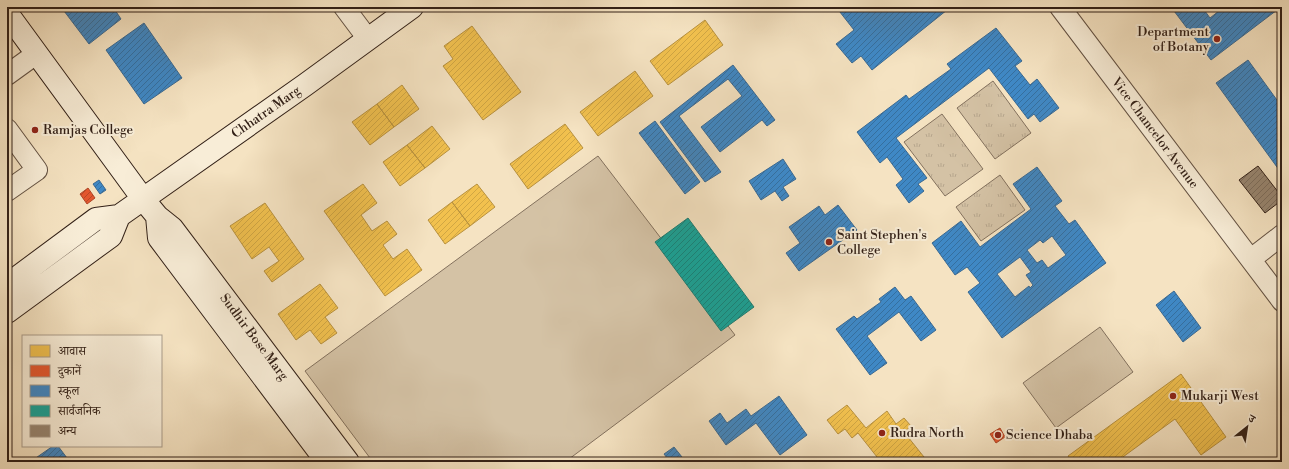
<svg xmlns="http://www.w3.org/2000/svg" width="1289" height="469" font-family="'Libre Bodoni','Noto Serif Devanagari',serif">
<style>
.grass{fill:url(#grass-tufts);stroke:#83715e}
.garden{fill:#d4c2a5;stroke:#83715e}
.homes{fill:url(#homes-hatch);stroke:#b8913e}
.shops{fill:url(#shops-hatch);stroke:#af4627}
.schools{fill:url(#schools-hatch);stroke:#3b6991;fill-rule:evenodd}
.public{fill:url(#public-hatch);stroke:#1f7c71}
.building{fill:url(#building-hatch);stroke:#322017}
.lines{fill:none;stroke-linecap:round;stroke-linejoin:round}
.street-casing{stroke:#635142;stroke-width:22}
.secondary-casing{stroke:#322017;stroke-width:24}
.street{stroke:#f8edd7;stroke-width:20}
.secondary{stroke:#f8edd7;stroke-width:22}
.poi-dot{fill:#8f2418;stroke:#f8edd7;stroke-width:1.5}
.labels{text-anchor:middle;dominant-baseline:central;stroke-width:4;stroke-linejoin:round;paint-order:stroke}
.poi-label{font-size:13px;fill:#322017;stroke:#f8edd7;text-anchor:start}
.street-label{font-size:13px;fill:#322017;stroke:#f8edd7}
</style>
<defs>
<pattern id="grass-tufts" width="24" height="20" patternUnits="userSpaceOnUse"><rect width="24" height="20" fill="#d4c2a5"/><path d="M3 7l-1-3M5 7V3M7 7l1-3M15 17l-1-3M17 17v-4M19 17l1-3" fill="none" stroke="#b6a68d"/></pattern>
<pattern id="homes-hatch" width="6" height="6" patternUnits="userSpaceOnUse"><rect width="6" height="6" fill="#f2c14e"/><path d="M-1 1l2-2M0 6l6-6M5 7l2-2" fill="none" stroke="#d0a643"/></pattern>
<pattern id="shops-hatch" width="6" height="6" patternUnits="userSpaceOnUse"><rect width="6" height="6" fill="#e4572e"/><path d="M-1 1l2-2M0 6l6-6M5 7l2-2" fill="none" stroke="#b94826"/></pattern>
<pattern id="schools-hatch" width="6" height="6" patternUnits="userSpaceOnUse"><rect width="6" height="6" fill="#3f88c5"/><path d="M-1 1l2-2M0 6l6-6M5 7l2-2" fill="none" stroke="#356f9f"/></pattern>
<pattern id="public-hatch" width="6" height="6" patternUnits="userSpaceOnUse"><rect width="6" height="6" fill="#17a398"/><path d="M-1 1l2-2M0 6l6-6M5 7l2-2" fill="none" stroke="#15847b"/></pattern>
<pattern id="building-hatch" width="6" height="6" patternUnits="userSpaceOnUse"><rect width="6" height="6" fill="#978570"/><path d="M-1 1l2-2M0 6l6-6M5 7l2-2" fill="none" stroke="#7c6c5b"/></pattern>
</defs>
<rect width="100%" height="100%" fill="#f5e3c2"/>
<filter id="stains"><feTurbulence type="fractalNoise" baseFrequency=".005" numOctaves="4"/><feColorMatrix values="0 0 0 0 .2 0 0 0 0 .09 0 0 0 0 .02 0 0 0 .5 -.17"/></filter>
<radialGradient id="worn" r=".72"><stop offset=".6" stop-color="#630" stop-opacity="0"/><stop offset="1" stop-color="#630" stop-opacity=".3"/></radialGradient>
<!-- grass -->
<path class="grass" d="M993,81l38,52 -36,26 -38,-51z
M942,114l41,55 -38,27 -41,-54z
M1000,175l25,35 -44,31 -25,-34z"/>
<!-- garden -->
<path class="garden" d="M598,156l137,179 -170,127h-192l-68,-91z
M1100,327l33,45 -77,56 -33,-45z"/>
<!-- homes -->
<path class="homes" d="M705,20l18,25 -55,40 -18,-24z
M472,26l49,66 -38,28 -40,-54 10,-7 -9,-13z
M635,71l18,25 -55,40 -18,-24z
M402,85l17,24 -25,18 -17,-23z
M377,104l17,23 -24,18 -18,-23z
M565,124l18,24 -55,41 -18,-25z
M432,126l18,23 -25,19 -18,-23z
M407,145l18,23 -25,18 -17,-24z
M363,184l14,19 -16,12 11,16 15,-10 10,13 -14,11 10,14 14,-10 15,21 -37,26 -61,-85z
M477,184l18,23 -25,19 -18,-24z
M452,202l18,24 -25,18 -17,-24z
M265,203l39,56 -32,23 -8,-11 15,-10 -10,-14 -17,12 -22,-33z
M320,284l18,24 -13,9 12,16 -16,11 -11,-14 -14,10 -18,-26z
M1181,374l45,63 -25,18 -26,-36 -59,43h-44l-4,-6z
M847,405l19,23 21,-17 9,13 8,-6 7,8 -7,6 24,30h-47l-23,-29 -6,5 -7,-9 -7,5 -11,-14z"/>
<!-- shops -->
<path class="shops" d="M88,188l7,10 -8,6 -7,-10z
M1000,428l5,9 -9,6 -6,-9z"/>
<!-- schools -->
<path class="schools" d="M61,7h52l8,12 -32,25z
M836,7h108l3,3 -75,60 -11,-14 -9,7 -16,-19 18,-14z
M1171,7h31l8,11 14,-11h57l-70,53z
M144,23l38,55 -38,26 -38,-54z
M996,28l26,33 -7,5 15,19 7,-6 22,29 -19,14 -6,-8 -6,5 -39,-51 -93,70 31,40 -9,6 6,7 -15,12 -13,-18 7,-6 -16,-22 -7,6 -23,-31 49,-37 3,4 42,-30 -4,-5z
M1248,60l34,47v67l-66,-91z
M733,65l42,55 -8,6 -5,-6 -42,32 -19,-25 41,-31 -14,-17 -49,37 42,56 -16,10 -45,-60z
M655,121l45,61 -15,12 -46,-61z
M783,159l13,20 -13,8 6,9 -7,5 -7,-10 -14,9 -12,-19z
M1037,167l25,34 -7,5 14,18 6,-4 31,43 -104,75 -34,-46 12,-9 -13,-16 -12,8 -23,-32 29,-22 19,26 51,-38 -18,-25zM1052,236l14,19 -18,13 -6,-8 -5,3 -10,-13 13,-10 3,3zM1020,257l11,15 -5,3 7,10 -3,3 -1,-2 -14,11 -18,-23z
M99,180l7,10 -6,4 -7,-10z
M838,205l19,25 -58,41 -13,-18 14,-10 -11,-16 30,-21 6,9z
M895,287l10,13 6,-4 25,34 -15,11 -22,-29 -32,24 20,27 -17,12 -34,-46 18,-13 3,3 24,-17 -2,-3z
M1174,291l27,37 -18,14 -27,-37z
M779,396l28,39 -27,20 -24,-32 -30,22 -17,-24 11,-8 7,10 19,-14 5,7z
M53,446h5l12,16h-40z
M674,447l12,15h-16l-6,-8z"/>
<!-- public -->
<path class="public" d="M688,218l66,89 -33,24 -66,-89z"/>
<!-- building -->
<path class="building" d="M1258,166l24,31v3l-17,13 -26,-33z"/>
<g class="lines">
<!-- street casing -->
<g class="street-casing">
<path id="street" d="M344,7l24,32
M1060,7l222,294
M7,75l29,-21
M7,129l30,41 -30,21
M1251,259l31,-24"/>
</g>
<!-- secondary casing -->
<g class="secondary-casing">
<path id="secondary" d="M7,13l136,186 14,17 15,12 176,234
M157,216l2,22 168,224
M7,285l89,-66 23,-3 186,-131 107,-78
M7,312l104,-76 8,-20"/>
</g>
<!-- street -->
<use href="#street" class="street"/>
<!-- secondary -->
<use href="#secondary" class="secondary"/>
</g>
<!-- markers -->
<g class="poi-dot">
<circle cx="1217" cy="39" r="4"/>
<circle cx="35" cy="130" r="4"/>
<circle cx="829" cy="242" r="4"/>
<circle cx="1173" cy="396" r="4"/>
<circle cx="882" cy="433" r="4"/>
<circle cx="998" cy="435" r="4"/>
</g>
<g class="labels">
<!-- poi labels -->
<g class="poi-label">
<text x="1209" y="32" text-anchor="end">Department<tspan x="1209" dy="15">of Botany</tspan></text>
<text x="43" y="130">Ramjas College</text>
<text x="837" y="235">Saint Stephen's<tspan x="837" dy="15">College</tspan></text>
<text x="1181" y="396">Mukarji West</text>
<text x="890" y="433">Rudra North</text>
<text x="1006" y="435">Science Dhaba</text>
</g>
<!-- street labels -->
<g class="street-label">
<text transform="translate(266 112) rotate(-35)">Chhatra Marg</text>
<text transform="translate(1155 133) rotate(53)">Vice Chancelor Avenue</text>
<text transform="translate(254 337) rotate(53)">Sudhir Bose Marg</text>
</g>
</g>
<!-- margin -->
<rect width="1289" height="469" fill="none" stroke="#f5e3c2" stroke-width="24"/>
<rect x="8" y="8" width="1273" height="453" fill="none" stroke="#322017" stroke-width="2"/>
<rect x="12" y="12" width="1265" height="445" fill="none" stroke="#322017"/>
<!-- legend -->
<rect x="22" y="335" width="140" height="112" fill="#f8edd7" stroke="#a99b8a"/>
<rect x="30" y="345" width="20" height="12" fill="#f2c14e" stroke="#a99b8a"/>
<text x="58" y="355" font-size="12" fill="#322017">आवास</text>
<rect x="30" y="365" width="20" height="12" fill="#e4572e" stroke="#a99b8a"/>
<text x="58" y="375" font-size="12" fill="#322017">दुकानें</text>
<rect x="30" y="385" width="20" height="12" fill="#3f88c5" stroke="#a99b8a"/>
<text x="58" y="395" font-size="12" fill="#322017">स्कूल</text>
<rect x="30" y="405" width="20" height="12" fill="#17a398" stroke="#a99b8a"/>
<text x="58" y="415" font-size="12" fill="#322017">सार्वजनिक</text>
<rect x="30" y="425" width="20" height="12" fill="#978570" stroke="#a99b8a"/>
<text x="58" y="435" font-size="12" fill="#322017">अन्य</text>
<!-- north arrow -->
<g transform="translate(1247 427) rotate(30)" stroke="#f8edd7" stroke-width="3" paint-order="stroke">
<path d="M0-3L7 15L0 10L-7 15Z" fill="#322017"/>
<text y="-6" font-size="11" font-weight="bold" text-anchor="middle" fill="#322017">उ</text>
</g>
<rect width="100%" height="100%" filter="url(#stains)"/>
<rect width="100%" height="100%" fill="url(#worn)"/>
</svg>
